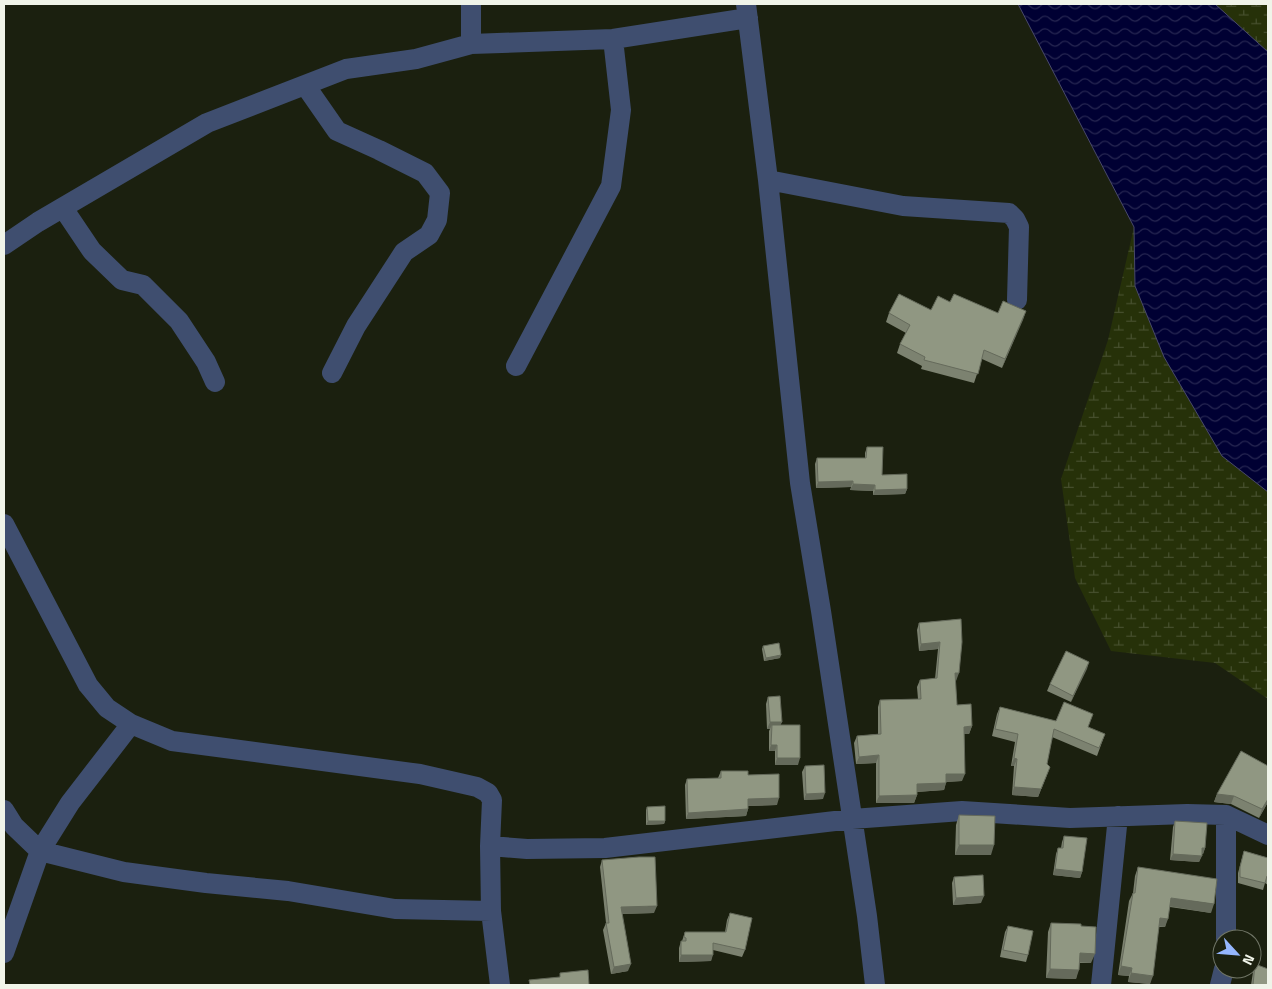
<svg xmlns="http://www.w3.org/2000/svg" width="1272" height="989" font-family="'Titillium Web',sans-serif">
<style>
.wetland{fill:url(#wetland-marsh)}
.water{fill:url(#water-waves);stroke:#48496a}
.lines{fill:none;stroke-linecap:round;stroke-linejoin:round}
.minor{stroke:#3f4e6f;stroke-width:20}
.wall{fill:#7c8270}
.shaded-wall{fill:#656a5b}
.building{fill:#909782;stroke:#656a5b}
</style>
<defs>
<pattern id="wetland-marsh" width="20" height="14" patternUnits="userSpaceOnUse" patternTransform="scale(1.25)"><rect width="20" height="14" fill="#263109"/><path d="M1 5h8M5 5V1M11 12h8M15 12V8" fill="none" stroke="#464f2d"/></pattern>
<pattern id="water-waves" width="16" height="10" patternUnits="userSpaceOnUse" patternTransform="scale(1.25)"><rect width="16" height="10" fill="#003"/><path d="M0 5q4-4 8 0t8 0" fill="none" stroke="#262651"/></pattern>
</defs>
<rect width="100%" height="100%" fill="#1b200f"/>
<!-- wetland -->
<path class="wetland" d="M1215,4h53v48z
M1134,227l1,59 87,170 46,36v207l-53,-36 -104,-12 -36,-73 -14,-99 47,-139z"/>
<!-- water -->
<path class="water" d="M1018,4h197l53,48v440l-46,-36 -58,-99 -29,-71 -1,-59z"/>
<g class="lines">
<!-- minor -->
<path class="minor" d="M746,4l22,176 32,303 21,128 46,305 8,69
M471,44l142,-5 135,-21
M305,85l32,46 42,19 46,23 15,20 -3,27 -8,15 -25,17 -48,74 -24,47
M768,180l135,26 106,7 6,6 4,8 -2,73
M63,208l29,43 30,29 21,5 36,36 27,41 9,20
M4,245l34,-23 169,-99 139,-54 70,-10 55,-15v-40
M516,366l95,-180 10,-76 -8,-71
M4,524l84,161 19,23 24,16 41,17 248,33 57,13 11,6 4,7 -2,46 1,65 9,74
M4,810l10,16 26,25 84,21 82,11 82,8 107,18 96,2
M1226,815v124
M490,846l37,3 78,-1 247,-29 110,-8 108,7 117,-4 39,1 42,20
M4,953l36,-102 30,-48 61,-79
M1101,985l17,-169
M1220,985l4,-16"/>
</g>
<!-- wall -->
<path class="wall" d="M950,302l48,11 28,-2 -24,57 -20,-9 -8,24 -53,-14 1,-3 -25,-13 3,-9 6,-11 -20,-11 3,-9 42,-3z
M867,447l15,28 25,14 -2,5 -32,1v-4l-23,-1 1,-3 -35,1 -1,-24 2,-6h48v-5z
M961,619l-5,62h-1l2,24 15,21 -3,8h-5l-2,47 -16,1 -2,8 -27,2v3l-3,8h-38v-40l-20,1 -2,-21 3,-7 21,-2v-27l2,-7 38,-1 -1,-12 3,-7 15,-1 3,-30 -19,2 -2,-21 2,-7z
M763,646l17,12 -16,3 -2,-12z
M1089,662l-18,40 -24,-11 3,-7z
M768,697l14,25 -2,3 18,40h-23v-14h-6v-20l1,-2h-3l-1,-25z
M1000,707l56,14 32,6 17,7 -8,22 -45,-19 -5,27 3,3 -12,30 -26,-2 2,-29h-3l4,-24 -23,-6 5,-22z
M805,766l18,33 -19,1 -2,-28z
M1268,766v36l-9,16 -28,-14 -17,-2 3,-8z
M721,771l27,4 29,30 -29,1v3l-2,7 -60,3 -1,-34 2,-6 31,-1z
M647,807l18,14 -1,3 -18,1v-15z
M959,815l32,40h-36l1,-30z
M1175,821l30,27 -2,6h-1l-3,8 -29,-2 3,-33z
M1064,836l18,36 -2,6 -27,-3 3,-21 2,-6h3l1,-6z
M1244,851l24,7v27l-3,-2 -2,7 -25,-7v-10z
M602,860l52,53 -32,1 6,57 -17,3 -8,-44 3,-7 -6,-56z
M1138,867l73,46 -41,-6 -5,20h-6l-9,57 -22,-2 1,-6 -11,-1 11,-74 4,-8 2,-17z
M954,877l27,26 -28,2 -1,-22z
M730,913l15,37 -3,7 -29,-7 -2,11 -32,1v-14l2,-7h1l3,-9h40l2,-12z
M1051,923l30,3 10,37h-12l-3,16 -30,-1 2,-46z
M1008,926l20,29 -2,7 -26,-5 5,-25z
M1255,964l13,21h-17l2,-13z"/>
<!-- shaded-wall -->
<path class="shaded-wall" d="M1026,311l-3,9 -21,48 3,-9z
M853,481l-2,6 -35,1 2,-6z
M853,484l22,1 -2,6 -23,-1z
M907,489l-2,5 -32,1 2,-5z
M940,642l-2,7 -19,2 2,-7z
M781,655l-1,3 -16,3 2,-3z
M1089,662l-2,7 -16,33 2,-6z
M955,673h4l-3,8 -4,-1z
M770,722h12l-3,6 -7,-3 -2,4h-3z
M972,726l-3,8h-8l3,-7z
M771,745h6l-2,6h-6z
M879,755l-3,8 -20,1 3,-7z
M777,758h23l-2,7h-23z
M1014,758l3,1 -3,7h-3z
M1050,767l-12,30 -26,-2 2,-8z
M946,774h19l-3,7 -19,1z
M946,783l-2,7 -29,2 2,-8z
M825,793l-2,6 -19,1 2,-6z
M1217,794l17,2 -3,8 -17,-2z
M917,795l-3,8h-38l3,-7z
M779,798l-2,7 -31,1 2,-7z
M1268,799v3l-9,16 3,-9z
M748,809l-2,7 -60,3 2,-6z
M648,821h17l-1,3 -18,1z
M959,845h35l-3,10h-36z
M1202,848h3l-2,6h-3z
M1173,854l29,2 -3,6 -29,-2z
M1055,869l27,3 -2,6 -27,-3z
M984,896l-3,7 -28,2 3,-7z
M1171,898l43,6 -3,9 -43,-7z
M657,906l-3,7 -35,1 2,-7z
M1160,918l8,1 -3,8 -8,-1z
M1080,953l15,1 -4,9 -15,-1z
M681,955h32l-2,6 -32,1z
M631,964l-3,7 -17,3 3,-7z
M1121,966l11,2 -3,8 -11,-1z
M1050,969l29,1 -3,9 -30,-1z
M1131,973l22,3 -3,8 -22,-2z"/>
<!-- building -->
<path class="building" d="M899,294l32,16 7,-14 12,6 4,-8 44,19 5,-12 23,10 -21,48 -21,-9 -6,24 -54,-14 1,-3 -25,-13 10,-19 -21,-12z
M867,447h16l-1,28 25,-1v15l-32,1v-5l-22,-1v-3l-35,1 -1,-24h49z
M961,619l1,23 -3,31h-4l2,32 14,-1 1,22 -8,1 1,47h-19v9l-29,1v11l-38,1v-41l-20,2 -2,-21 24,-2 -1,-34 41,-1 -1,-19 17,-2 3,-36 -19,2 -2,-21z
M779,643l2,12 -15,3 -3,-12z
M1066,651l23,11 -16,34 -23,-12z
M780,696l2,26h-12l-2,-25z
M1064,702l29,12 -5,13 17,7 -6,14 -45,-19 -7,35 3,3 -9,22 -27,-2 3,-28 -3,-1 4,-24 -23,-5 5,-22 56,14z
M772,725h28v33h-23v-13h-6z
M1241,751l27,15v33l-6,10 -28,-13 -17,-2z
M824,765l1,28 -19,1 -1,-28z
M721,771h27v4l31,-1v24l-31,1v10l-60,4 -1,-34 34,-1z
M665,806v15h-17l-1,-14z
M959,815l36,1 -1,29h-35z
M1175,821l32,2 -2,25h-3v8l-29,-2z
M1064,836l23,2 -5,34 -27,-3 3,-21h5z
M1244,851l24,7v19l-1,-1 -2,7 -25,-6v-10z
M639,857h16l2,49 -36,1 10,57 -17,3 -8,-44h3l-7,-63z
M1138,867l79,12 -3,25 -43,-6 -3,21 -8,-1 -7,58 -22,-3 1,-5 -11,-2 12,-73h2z
M983,875l1,21 -28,2 -2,-21z
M730,913l22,5 -7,32 -32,-7v12h-32v-14h5v-3l-2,-1 1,-5h41z
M1051,923l30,1v2l15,1 -1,27 -15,-1 -1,17 -29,-1z
M1008,926l25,5 -5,24 -25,-5z
M1255,964l13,5v16h-15z
M588,970l1,15h-59l-1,-5 31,-3v-4z"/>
<!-- border -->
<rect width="1272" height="989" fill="none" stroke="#f0f4e9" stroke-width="10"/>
<!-- north arrow -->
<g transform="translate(1237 954) rotate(116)"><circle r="24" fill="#1b200f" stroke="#707566"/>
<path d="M0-4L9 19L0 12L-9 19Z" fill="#95b6fd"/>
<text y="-8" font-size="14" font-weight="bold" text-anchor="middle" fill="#f0f4e9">N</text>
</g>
</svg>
